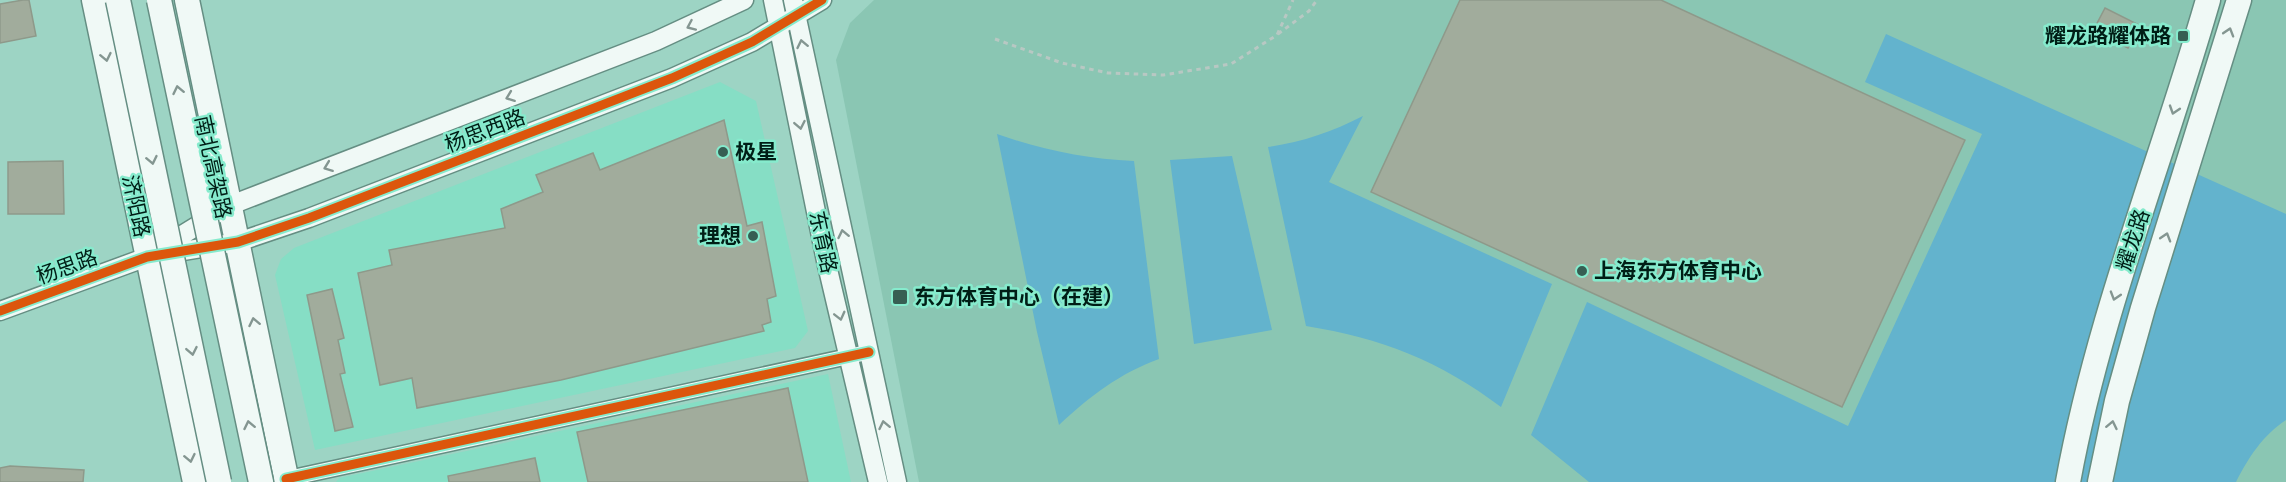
<svg xmlns="http://www.w3.org/2000/svg" width="2286" height="482" font-family="'Fira Sans','Noto Sans SC',sans-serif">
<style>
.built{fill:#86dec5}
.green{fill:#8ac6b3}
.water{fill:#63b3cd}
.building{fill:#a1ac9c;stroke:#8e998a;stroke-width:1.5}
.lines{fill:none;stroke-linecap:round;stroke-linejoin:round}
.minor-casing{stroke:#658e83;stroke-width:18}
.tertiary-casing{stroke:#658e83;stroke-width:21}
.primary-casing{stroke:#658e83;stroke-width:27}
.path{stroke:#b8c8c3;stroke-width:3;stroke-dasharray:4.5 4.5;stroke-linecap:butt}
.minor{stroke:#f0f9f6;stroke-width:15}
.tertiary{stroke:#f0f9f6;stroke-width:18}
.primary{stroke:#f0f9f6;stroke-width:24}
.trunk-bridge-casing{stroke:#658e83;stroke-width:27;stroke-linecap:butt}
.trunk-bridge{stroke:#f0f9f6;stroke-width:24}
.cycleway-casing{stroke:#86ebcd;stroke-width:13}
.cycleway{stroke:#dc560c;stroke-width:9}
.oneway{stroke:#849691}
.poi-dot{fill:#375e53;stroke:#86ebcd;stroke-width:2}
.labels{text-anchor:middle;dominant-baseline:central;stroke-width:5;stroke-linejoin:round;paint-order:stroke}
.poi-label{font-size:21px;font-weight:bold;fill:#001e16;stroke:#86ebcd;text-anchor:start}
.street-label{font-size:21px;fill:#001e16;stroke:#86ebcd}
</style>
<rect width="100%" height="100%" fill="#9dd4c4"/>
<!-- built -->
<path class="built" d="M720,82l36,19 52,230 -13,17 -480,102 -40,-175 6,-16 13,-11z
M828,374l23,108h-515l3,-4z"/>
<!-- green -->
<path class="green" d="M874,0h1412v482h-1367l-83,-422 14,-37z"/>
<!-- water -->
<path class="water" d="M1886,34l400,180v206c-24,16 -37,37 -50,62h-647l-58,-47 56,-133 261,124 134,-292 -117,-52z
M1363,116l-34,66 223,102 -51,123c-61,-46 -120,-69 -195,-81l-38,-179c34,-5 64,-15 95,-31z
M997,134c45,16 89,25 137,27l25,198c-39,14 -70,38 -100,66l-22,-93z
M1232,156l40,174 -78,14 -24,-184z"/>
<!-- building -->
<path class="building" d="M23,0h6l7,36 -36,7v-39z
M1460,0h201l304,140 -123,267 -471,-215z
M2105,8l34,17 -11,23 -35,-17z
M724,120l23,106 15,-4 14,74 -9,3 4,23 -9,3 2,6 -203,49 -144,28 -5,-30 -32,7 -22,-112 34,-8 -3,-15 116,-22 -4,-19 42,-17 -7,-17 57,-22 7,17z
M63,161l1,53h-56v-52z
M332,289l12,49 -6,2 7,33 -5,1 13,53 -18,4 -28,-136z
M788,388l20,94h-220l-11,-50z
M535,458l5,24h-91l-1,-6z
M10,466l74,4 -1,12h-83v-14z"/>
<g class="lines">
<!-- minor casing -->
<g class="minor-casing">
<path id="minor" d="M286,479l583,-127"/>
</g>
<!-- tertiary casing -->
<g class="tertiary-casing">
<path id="tertiary" d="M773,0l53,261 52,221
M793,0l104,482
M161,248l70,-43 425,-164 88,-41
M0,311l147,-54 91,-15 71,-24 363,-140 80,-36 70,-42"/>
</g>
<!-- primary casing -->
<g class="primary-casing">
<path id="primary" d="M94,0l101,482
M187,0l100,482
M2068,482c30,-165 94,-322 140,-482
M2100,482l17,-81 26,-93 96,-308"/>
</g>
<!-- path -->
<path class="path" d="M1278,34l31,-23 8,-11
M995,39l67,24 46,10 55,2 68,-11 46,-29 16,-35"/>
<!-- minor -->
<use href="#minor" class="minor"/>
<!-- tertiary -->
<use href="#tertiary" class="tertiary"/>
<!-- primary -->
<use href="#primary" class="primary"/>
<!-- trunk-bridge casing -->
<g class="trunk-bridge-casing">
<path id="trunk-bridge" d="M118,0l101,482
M159,0l102,482"/>
</g>
<!-- trunk-bridge -->
<use href="#trunk-bridge" class="trunk-bridge"/>
<!-- cycleway casing -->
<g class="cycleway-casing">
<path id="cycleway" d="M0,311l147,-54 91,-15 71,-24 363,-140 80,-36 70,-42
M286,479l583,-127"/>
</g>
<!-- cycleway -->
<use href="#cycleway" class="cycleway"/>
</g>
<!-- one-way arrows -->
<defs><path id="oneway-chevron" d="M-2-3.5L2.5 0L-2 3.5" fill="none" stroke-width="1.6" stroke-linecap="round" stroke-linejoin="round" transform="scale(1.5)"/></defs>
<g class="oneway">
<use href="#oneway-chevron" transform="translate(691 26) rotate(156)"/>
<use href="#oneway-chevron" transform="translate(2229 32) rotate(-73)"/>
<use href="#oneway-chevron" transform="translate(802 44) rotate(-102)"/>
<use href="#oneway-chevron" transform="translate(106 57) rotate(78)"/>
<use href="#oneway-chevron" transform="translate(178 90) rotate(-102)"/>
<use href="#oneway-chevron" transform="translate(510 97) rotate(159)"/>
<use href="#oneway-chevron" transform="translate(2174 110) rotate(108)"/>
<use href="#oneway-chevron" transform="translate(800 125) rotate(79)"/>
<use href="#oneway-chevron" transform="translate(152 160) rotate(78)"/>
<use href="#oneway-chevron" transform="translate(328 167) rotate(159)"/>
<use href="#oneway-chevron" transform="translate(843 234) rotate(-102)"/>
<use href="#oneway-chevron" transform="translate(2166 237) rotate(-73)"/>
<use href="#oneway-chevron" transform="translate(2115 296) rotate(107)"/>
<use href="#oneway-chevron" transform="translate(840 316) rotate(76)"/>
<use href="#oneway-chevron" transform="translate(254 322) rotate(-102)"/>
<use href="#oneway-chevron" transform="translate(192 351) rotate(79)"/>
<use href="#oneway-chevron" transform="translate(249 425) rotate(-102)"/>
<use href="#oneway-chevron" transform="translate(884 425) rotate(-102)"/>
<use href="#oneway-chevron" transform="translate(2112 425) rotate(-78)"/>
<use href="#oneway-chevron" transform="translate(190 458) rotate(78)"/>
</g>
<!-- markers -->
<g class="poi-dot">
<rect x="2177" y="30" width="12" height="12" rx="3"/>
<circle cx="723" cy="152" r="6"/>
<circle cx="753" cy="236" r="6"/>
<circle cx="1582" cy="271" r="6"/>
<rect x="892" y="289" width="16" height="16" rx="3"/>
</g>
<g class="labels">
<!-- poi labels -->
<g class="poi-label">
<text x="2171" y="36" text-anchor="end">耀龙路耀体路</text>
<text x="735" y="152">极星</text>
<text x="741" y="236" text-anchor="end">理想</text>
<text x="1594" y="271">上海东方体育中心</text>
<text x="914" y="297">东方体育中心（在建）</text>
</g>
<!-- street labels -->
<g class="street-label">
<text transform="translate(485 131) rotate(-21)">杨思西路</text>
<text transform="translate(213 167) rotate(78)">南北高架路</text>
<text transform="translate(136 206) rotate(78)">济阳路</text>
<text transform="translate(2133 240) rotate(-72)">耀龙路</text>
<text transform="translate(823 242) rotate(78)">东育路</text>
<text transform="translate(67 267) rotate(-20)">杨思路</text>
</g>
</g>
</svg>
